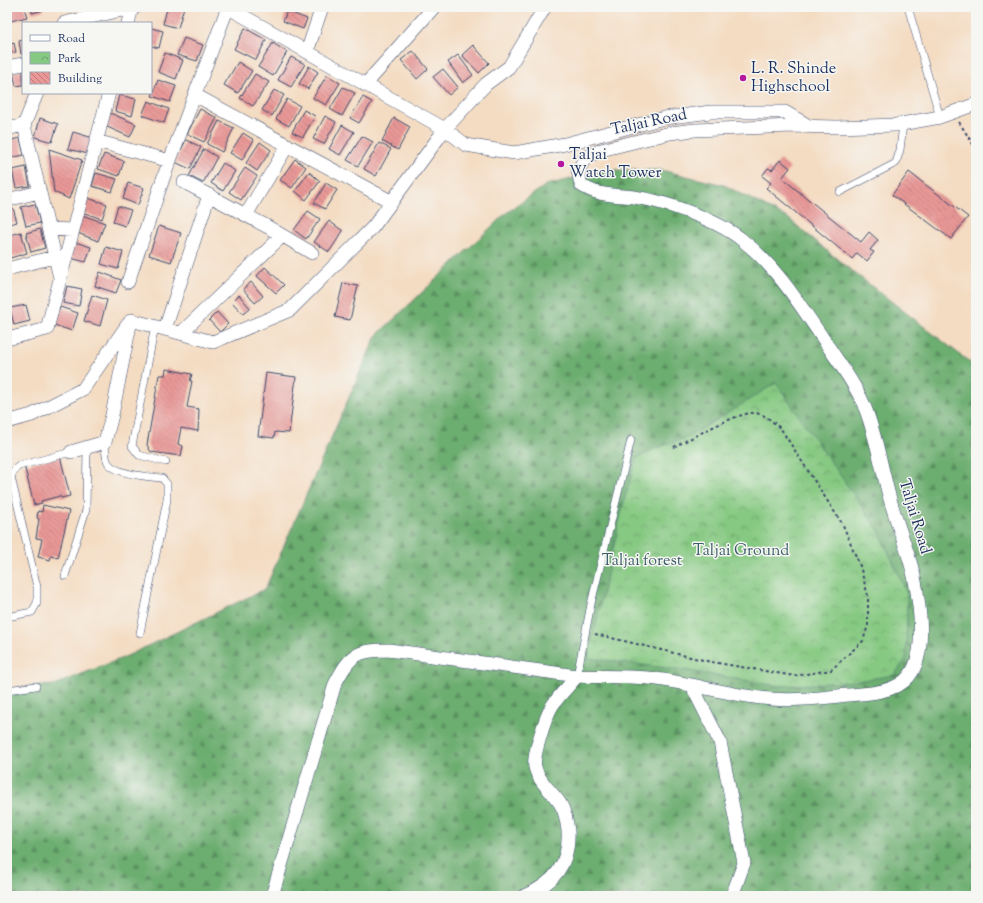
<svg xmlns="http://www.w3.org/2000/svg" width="983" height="903" font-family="'Sorts Mill Goudy',serif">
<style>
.forest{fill:url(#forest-firs);stroke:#446e67}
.park{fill:url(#park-crowns);stroke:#507c70}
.building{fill:url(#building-back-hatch)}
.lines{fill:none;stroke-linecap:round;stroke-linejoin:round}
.service-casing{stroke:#3c496d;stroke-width:8}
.minor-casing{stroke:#3c496d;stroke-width:14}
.path{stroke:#3c496d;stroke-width:2;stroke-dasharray:3 3;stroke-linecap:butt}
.service{stroke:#fff;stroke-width:7}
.minor{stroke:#fff;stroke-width:13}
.poi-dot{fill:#b5179e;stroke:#f6f6f2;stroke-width:1.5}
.labels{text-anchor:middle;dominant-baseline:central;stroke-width:3;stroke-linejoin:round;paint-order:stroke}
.poi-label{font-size:16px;fill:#1b2f5e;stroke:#f6f6f2;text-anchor:start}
.street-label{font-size:16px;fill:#1b2f5e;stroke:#f6f6f2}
.park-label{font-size:16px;fill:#3b5d69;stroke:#f6f6f2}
</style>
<defs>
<pattern id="forest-firs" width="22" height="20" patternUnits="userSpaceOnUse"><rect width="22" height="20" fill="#6cad70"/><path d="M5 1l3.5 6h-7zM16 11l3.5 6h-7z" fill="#588d5f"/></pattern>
<pattern id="park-crowns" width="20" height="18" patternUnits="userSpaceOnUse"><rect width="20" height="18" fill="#86c982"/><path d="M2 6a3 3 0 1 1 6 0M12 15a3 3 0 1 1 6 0" fill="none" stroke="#6da46e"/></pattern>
<pattern id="building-back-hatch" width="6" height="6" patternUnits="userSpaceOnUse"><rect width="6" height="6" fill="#e99896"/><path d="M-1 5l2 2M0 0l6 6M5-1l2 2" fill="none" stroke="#bc7c7e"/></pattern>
</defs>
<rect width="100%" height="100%" fill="#f6f6f2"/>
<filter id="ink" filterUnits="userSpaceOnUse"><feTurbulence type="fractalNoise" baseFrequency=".025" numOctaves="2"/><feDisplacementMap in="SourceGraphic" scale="8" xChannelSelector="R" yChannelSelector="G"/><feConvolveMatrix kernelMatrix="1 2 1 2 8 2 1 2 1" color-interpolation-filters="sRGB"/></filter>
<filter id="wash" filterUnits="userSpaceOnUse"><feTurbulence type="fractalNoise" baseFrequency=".012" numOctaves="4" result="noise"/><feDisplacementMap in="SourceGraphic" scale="16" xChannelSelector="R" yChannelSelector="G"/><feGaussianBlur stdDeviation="0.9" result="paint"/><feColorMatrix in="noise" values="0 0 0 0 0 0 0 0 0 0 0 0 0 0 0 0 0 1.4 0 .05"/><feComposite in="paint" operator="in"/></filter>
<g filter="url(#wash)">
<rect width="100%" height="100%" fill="#f4dcc2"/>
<!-- forest -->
<path class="forest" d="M609,170h52l63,15 65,34 54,45 133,103v529h-969v-207l47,-4 71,-28 140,-68 111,-253 129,-122 41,-29z"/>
<!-- park -->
<path class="park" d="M776,383l103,148 28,63 -1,65 -12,16 -37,6 -78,5 -89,-15 -102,-13 35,-153 13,-46 20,-11 33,-11z"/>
<g id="blocks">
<!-- building -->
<path class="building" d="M7,7h17l3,10 -16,4z
M31,7h12l1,3 -12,3z
M170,7h14l-6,21 -15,-4 4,-15 2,1z
M287,11l20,8 -4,10 -20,-8z
M151,28l12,3 -4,17 -8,-2z
M245,28l21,12 -10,20 -22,-11z
M184,38l19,7 -6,16 -20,-6z
M23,40v13l-2,1 -2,-13z
M14,43l2,9 -9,2v-9z
M273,43l14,9 -14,24 -15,-9z
M473,45l16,18 -10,10 -17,-18z
M413,51l15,18 -11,10 -16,-19z
M165,53l18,7 -7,19 -18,-7z
M458,55l15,20 -10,8 -15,-21z
M291,57l14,7 -14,23 -13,-7z
M238,62l14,9 -14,22 -14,-8z
M309,66l9,6 -10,17 -9,-5z
M443,69l15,18 -9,8 -16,-18z
M23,70v15l-7,1 -3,-14z
M255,74l14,8 -16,24 -13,-8z
M327,75l13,8 -14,22 -13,-7z
M158,80l18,6 -6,16 -18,-6z
M343,87l12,6 -13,23 -12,-7z
M274,90l10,5 -12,21 -10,-6z
M119,95l17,4 -4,17 -17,-5z
M363,97l9,5 -13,21 -9,-5z
M287,99l13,7 -11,20 -13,-7z
M148,101l21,8 -5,14 -22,-8z
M200,109l17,9 -13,24 -17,-8z
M304,110l11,6 -12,21 -11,-5z
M110,113l26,11 -6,13 -25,-11z
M325,116l11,6 -12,22 -11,-5z
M40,118l18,6 -6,18 -17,-5z
M394,118l16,9 -12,23 -16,-9z
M219,121l15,7 -12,24 -15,-8z
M342,125l12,7 -14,23 -11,-6z
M73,132l20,6 -5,16 -20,-5z
M243,133l11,7 -12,20 -12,-7z
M362,136l11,6 -15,24 -11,-6z
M20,138l4,17 -14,3 -3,-17z
M186,140l15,7 -11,22 -15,-7z
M260,142l11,8 -14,21 -11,-8z
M379,143l12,6 -15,27 -12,-7z
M49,149l33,11 -13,39 -15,-7z
M204,149l13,8 -14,26 -14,-7z
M104,154l20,7 -5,15 -21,-7z
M295,159l11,8 -14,21 -12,-8z
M780,160l10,8 -8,10 79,64 8,-10 9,8 -8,10 4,2 -7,9 -10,-8 -5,6 -86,-71 5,-5 -9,-7 6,-8 4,2z
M223,163l12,8 -12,20 -12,-8z
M26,167l4,19 -14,2 -4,-18z
M245,168l12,8 -16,24 -12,-8z
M309,172l11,9 -14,19 -11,-9z
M909,172l59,45 -17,22 -59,-44z
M96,173l21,6 -5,13 -20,-6z
M128,183l16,5 -6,17 -15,-6z
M326,183l11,7 -12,19 -11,-6z
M87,198l20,6 -5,15 -20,-7z
M35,204l5,19 -14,3 -5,-19z
M118,206l13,4 -6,16 -12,-4z
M13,208l4,14 -10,3v-16z
M308,211l12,8 -14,20 -12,-9z
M82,215l23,8 -7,18 -23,-9z
M329,221l14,10 -14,21 -15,-10z
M159,226l22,7 -10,29 -22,-7z
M40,229l5,19 -14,4 -5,-19z
M21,232l6,21 -17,5 -3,-11v-11z
M75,242l16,5 -5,15 -16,-4z
M106,247l17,5 -5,17 -17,-5z
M265,267l19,18 -8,8 -19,-17z
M100,272l21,8 -5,13 -21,-7z
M251,282l12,14 -8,7 -12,-14z
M343,283l15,3 -8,34 -15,-3z
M67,286l15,3 -3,17 -16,-3z
M92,295l15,5 -7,26 -16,-5z
M239,295l11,13 -7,6 -11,-12z
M26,305l4,16 -16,4 -4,-17z
M60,307l18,6 -6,18 -18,-6z
M217,312l11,12 -8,8 -11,-12z
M166,369l26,5 -2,7h2l-5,26 12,2 -1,22 -17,-3 -3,16 5,2 -2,10 -30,-4 -4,-7 12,-70h6z
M266,373l30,4 -7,56 -14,-1 -1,6 -16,-2z
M60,456l10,40 -9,2 -1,-2 -19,5 1,2 -8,2 -10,-40z
M43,505l26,6 -11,47 -7,-2 -1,4 -12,-3 4,-18 -6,-1 3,-19 -2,-1 1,-7 4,1z"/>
</g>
</g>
<g filter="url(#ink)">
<use href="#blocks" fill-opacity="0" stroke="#3c496d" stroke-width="1"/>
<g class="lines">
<!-- service casing -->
<g class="service-casing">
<path id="service" d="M908,7l32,110
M840,192l56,-29 4,-13 3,-26
M155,326l-23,120 7,9 27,7
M105,442c1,7 -1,16 4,22 8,10 40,13 53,14l5,6v16l-27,133
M65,576l21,-66 1,-62
M7,617l25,-5 5,-9v-16l-26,-110 3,-7 5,-4 52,-14
M577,676l14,-72 40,-164
M7,690l29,-4"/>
</g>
<!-- minor casing -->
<g class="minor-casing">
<path id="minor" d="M227,7l218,122 21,16 48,8 51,-9 99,-26 47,-6h74l24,14
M64,23l72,-16
M128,23l4,-15
M307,52l15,-45
M7,67l16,-3
M365,85l69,-78
M37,93l-13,32 36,153
M195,95l197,107
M7,129l17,-4
M96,141l74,20
M184,182l84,45 44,26
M7,200l32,-8
M246,215l42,-70
M49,229l24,1
M7,269l47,-12
M128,282l36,-106 64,-169
M165,329l44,-134
M181,333l101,-97
M7,339l40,-10 62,-236
M7,422l25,-7 51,-26 45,-65
M71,452l34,-10 7,-27 19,-95 82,22 77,-32 83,-83 72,-98 41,-45 23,-17 36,-60
M692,686l28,56 24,121 -12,33
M272,896l63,-212c15,-29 21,-34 54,-34l188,26
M524,896c30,-12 46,-32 44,-65 -1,-9 -3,-19 -7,-26 -7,-12 -23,-23 -26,-38 -3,-10 11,-51 17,-61 7,-11 17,-20 25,-30 24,1 48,0 71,2 41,4 82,18 123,21 26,2 51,-1 76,-4 17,-1 38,-2 53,-11 30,-17 20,-79 14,-108 -6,-26 -17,-51 -24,-77 -8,-28 -15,-70 -27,-96 -9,-21 -25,-41 -37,-60 -26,-38 -49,-76 -85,-104 -24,-19 -77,-38 -107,-42 -19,-2 -37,-1 -53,-12l-3,-14 7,-13 16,-8 69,-17 25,-3 96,-4 46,1 59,-2 44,-8 36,-13"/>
</g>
<!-- path -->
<path class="path" d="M959,122l17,27
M595,634l116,28 83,14 37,-6 32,-29 5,-16v-29l-8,-30 -17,-41 -62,-96c-8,-7 -18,-17 -29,-16 -18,1 -62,26 -80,35"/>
<!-- service -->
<use href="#service" class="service"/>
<!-- minor -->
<use href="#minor" class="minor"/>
</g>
</g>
<!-- markers -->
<g class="poi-dot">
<circle cx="743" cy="78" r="4"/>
<circle cx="561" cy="164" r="4"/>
</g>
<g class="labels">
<!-- poi labels -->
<g class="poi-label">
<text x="751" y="69">L. R. Shinde<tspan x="751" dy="18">Highschool</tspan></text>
<text x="569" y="155">Taljai<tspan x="569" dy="18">Watch Tower</tspan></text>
</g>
<!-- street labels -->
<g class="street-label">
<text transform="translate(649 123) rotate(-12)">Taljai Road</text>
<text transform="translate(914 517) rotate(73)">Taljai Road</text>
</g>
<!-- park labels -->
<g class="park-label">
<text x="741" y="551">Taljai Ground</text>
<text x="642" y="561">Taljai forest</text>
</g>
</g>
<!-- margin -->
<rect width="983" height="903" fill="none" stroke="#f6f6f2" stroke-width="24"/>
<!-- legend -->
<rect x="22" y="22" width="130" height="72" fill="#f6f6f2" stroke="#9ea6b7"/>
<rect x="30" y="35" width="20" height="6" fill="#ffffff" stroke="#9ea6b7"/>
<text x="58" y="42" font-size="12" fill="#1b2f5e">Road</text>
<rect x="30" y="52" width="20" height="12" fill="url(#park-crowns)" stroke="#9ea6b7"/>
<text x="58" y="62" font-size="12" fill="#1b2f5e">Park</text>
<rect x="30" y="72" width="20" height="12" fill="url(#building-back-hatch)" stroke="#9ea6b7"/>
<text x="58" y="82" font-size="12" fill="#1b2f5e">Building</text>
</svg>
